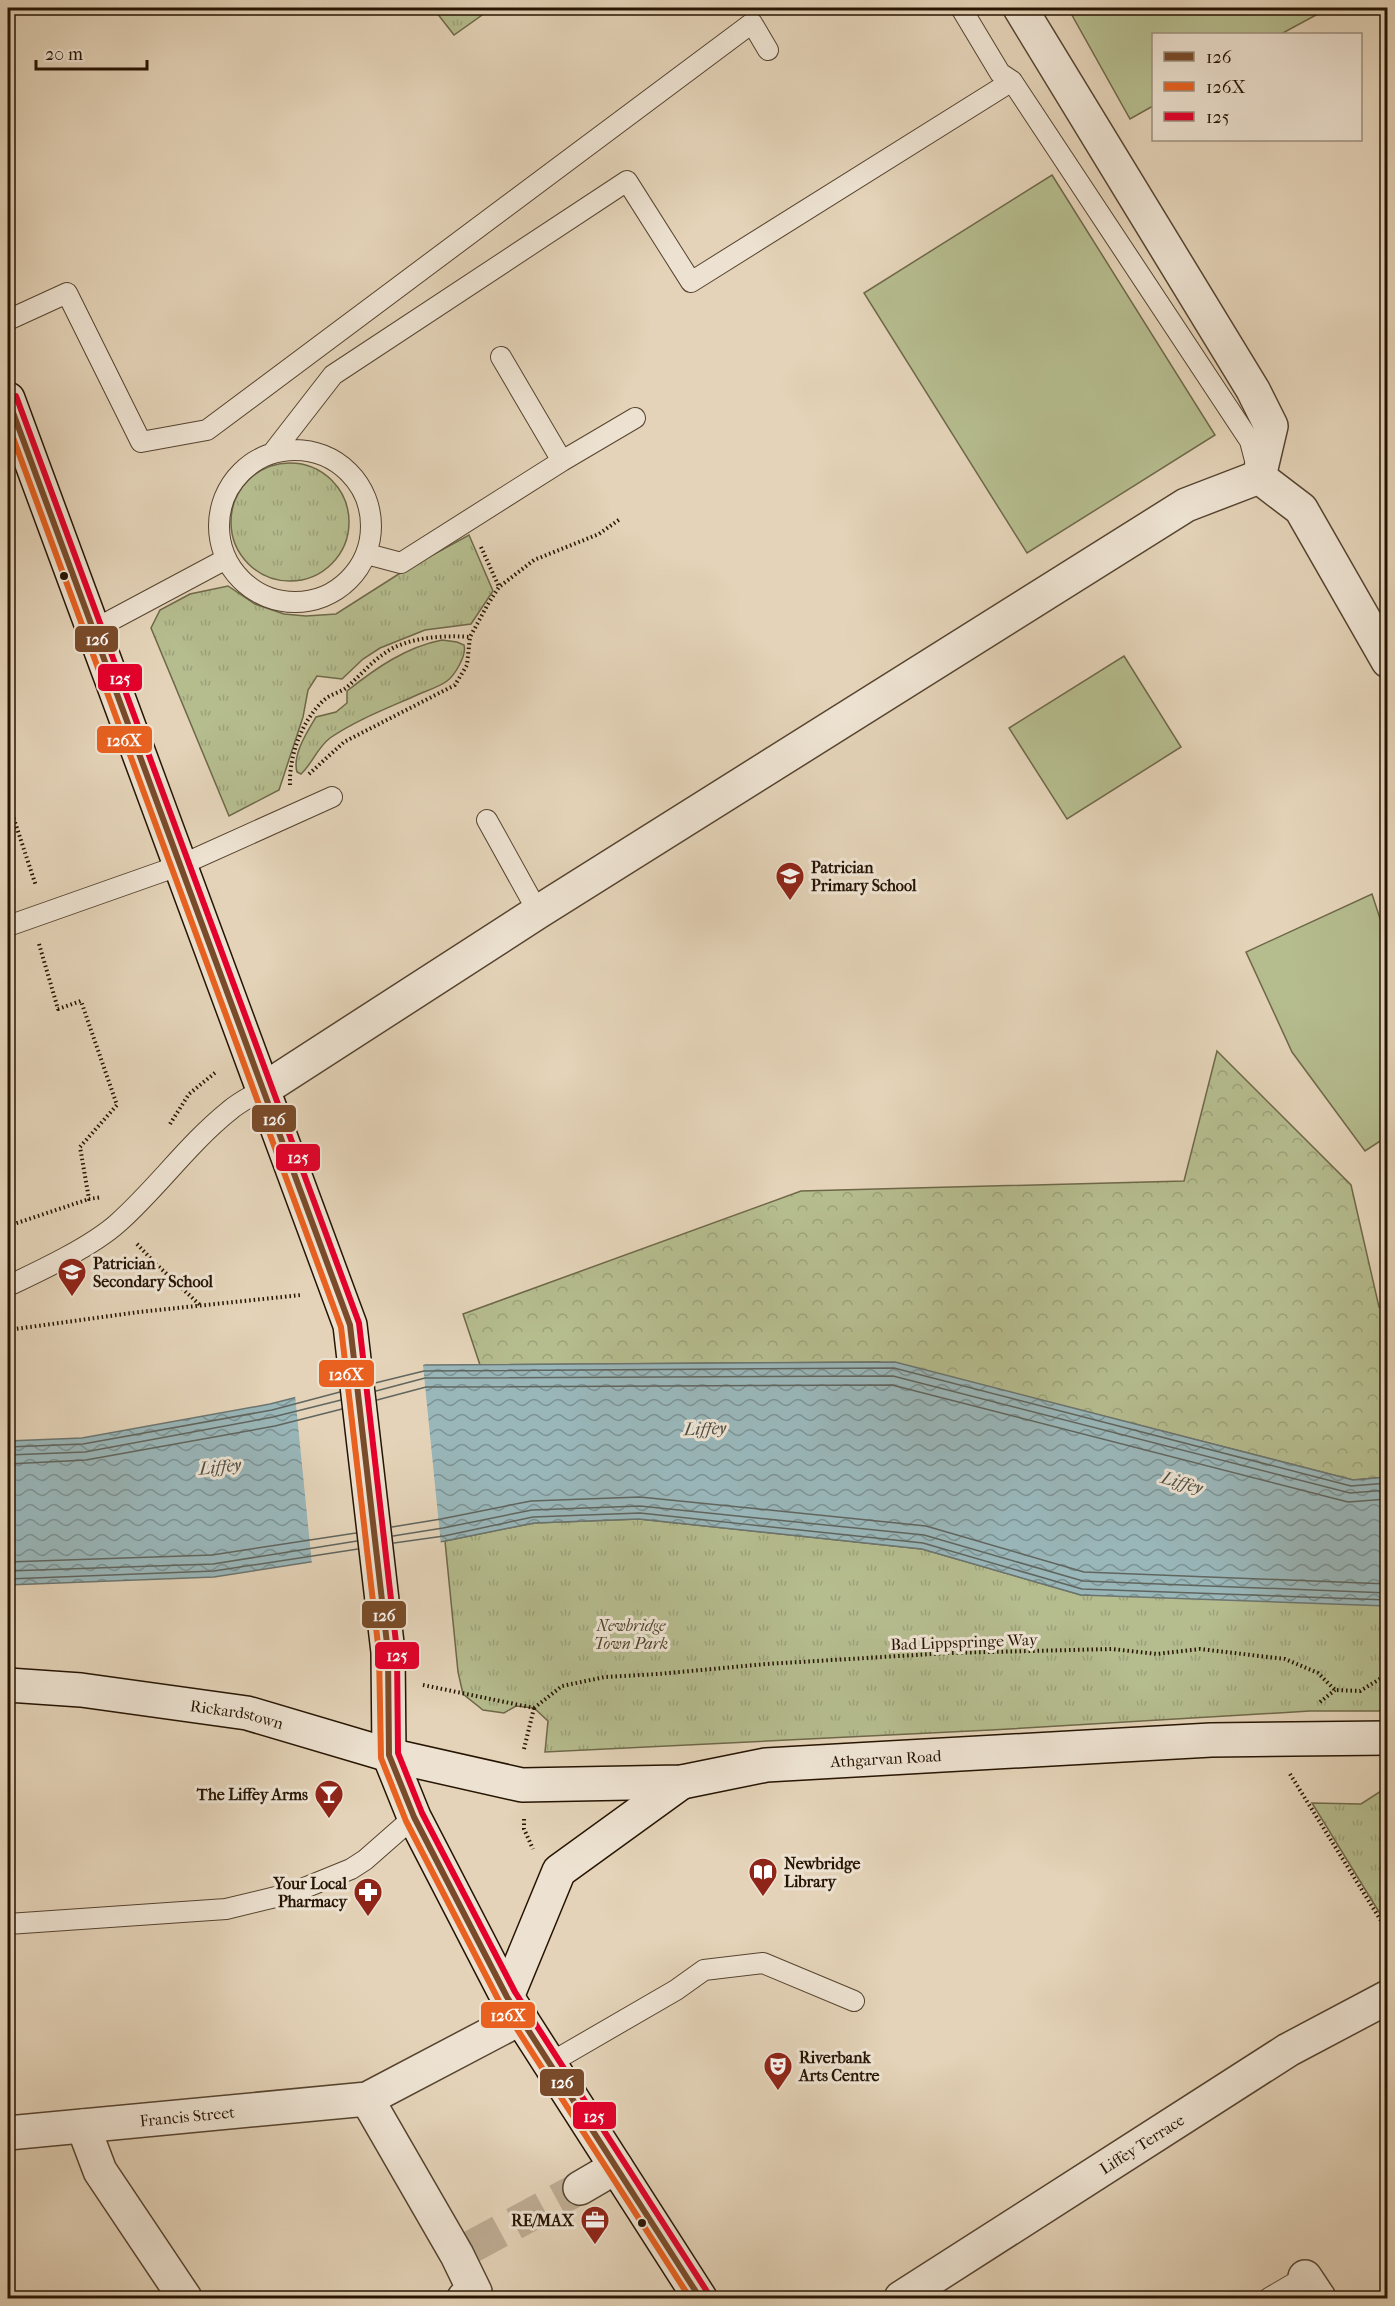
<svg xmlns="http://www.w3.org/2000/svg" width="1395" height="2306" font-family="'IM FELL French Canon',serif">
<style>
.grass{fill:url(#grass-tufts);stroke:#6e6848;stroke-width:1.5}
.forest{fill:url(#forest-crowns);stroke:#6e6848;stroke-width:1.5}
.garden{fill:#b5bc8e;stroke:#6e6848;stroke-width:1.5}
.water{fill:url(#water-waves);stroke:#6b7570;stroke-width:1.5}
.pier{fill:#e4d3b8}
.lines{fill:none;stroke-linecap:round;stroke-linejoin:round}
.shore{stroke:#60655e;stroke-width:1.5}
.street-tunnel{stroke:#bead94;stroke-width:33;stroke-dasharray:33 16;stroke-linecap:butt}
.lane-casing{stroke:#564430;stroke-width:22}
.street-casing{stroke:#564430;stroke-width:36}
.secondary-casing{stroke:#261402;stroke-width:36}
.path{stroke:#261402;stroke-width:4;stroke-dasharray:1.5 3;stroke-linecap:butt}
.lane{stroke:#ede2d1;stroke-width:20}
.street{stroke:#ede2d1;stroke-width:33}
.secondary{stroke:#ede2d1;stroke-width:33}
.bus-1-casing{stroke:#ede2d1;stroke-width:10}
.bus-2-casing{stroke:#ede2d1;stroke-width:10}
.bus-3-casing{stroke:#ede2d1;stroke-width:10}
.bus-1{stroke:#7a4b2a;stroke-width:6}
.bus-2{stroke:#e86120;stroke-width:6}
.bus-3{stroke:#e4002b;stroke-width:6}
.bus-dot{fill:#261402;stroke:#ede2d1;stroke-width:2}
.labels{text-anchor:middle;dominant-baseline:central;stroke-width:6;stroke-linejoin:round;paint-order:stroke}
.poi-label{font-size:16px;font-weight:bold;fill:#261402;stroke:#ede2d1;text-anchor:start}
.park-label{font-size:16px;font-style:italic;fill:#51462c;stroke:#ede2d1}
.street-label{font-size:16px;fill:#261402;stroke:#ede2d1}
.water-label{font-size:18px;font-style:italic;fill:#4e4d42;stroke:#ede2d1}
.line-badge{stroke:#ede2d1;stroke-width:2}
.badge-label{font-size:16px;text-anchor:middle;font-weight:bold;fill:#fff}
</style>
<defs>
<pattern id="grass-tufts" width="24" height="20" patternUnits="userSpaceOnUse" patternTransform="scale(1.5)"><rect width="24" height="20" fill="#b5bc8e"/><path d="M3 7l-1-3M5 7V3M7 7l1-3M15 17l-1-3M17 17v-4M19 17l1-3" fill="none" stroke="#9ca179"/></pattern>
<pattern id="forest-crowns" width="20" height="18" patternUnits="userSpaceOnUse" patternTransform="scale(1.5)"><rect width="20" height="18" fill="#b5bc8e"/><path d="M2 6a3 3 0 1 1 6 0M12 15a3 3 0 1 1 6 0" fill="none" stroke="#9ca179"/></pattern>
<pattern id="water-waves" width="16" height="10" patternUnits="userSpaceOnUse" patternTransform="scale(1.5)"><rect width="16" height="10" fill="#99b6b9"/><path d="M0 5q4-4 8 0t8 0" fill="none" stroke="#7d9394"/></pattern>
</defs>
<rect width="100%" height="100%" fill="#e4d3b8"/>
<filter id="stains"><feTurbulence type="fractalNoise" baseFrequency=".00333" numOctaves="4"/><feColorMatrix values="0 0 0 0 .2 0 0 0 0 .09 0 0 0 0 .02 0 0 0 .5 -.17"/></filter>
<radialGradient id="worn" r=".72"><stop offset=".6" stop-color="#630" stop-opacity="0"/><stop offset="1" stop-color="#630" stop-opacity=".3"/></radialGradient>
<!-- grass -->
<path class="grass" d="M433,8h59l-38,27z
M231 522a59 59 0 1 1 118 0a59 59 0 1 1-118 0Z
M469,535l24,56 -22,33 -46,6 -45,18 -17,11 -21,20 -25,-3 -9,14 -5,27 -24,73 -50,26 -78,-188 9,-18 30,-16 38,-8 27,18 29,10 22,2 30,-2 69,-44z
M442,640l15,2 7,3c3,10 -9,30 -17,36 -8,6 -21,10 -30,14 -29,13 -61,25 -87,43 -13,10 -18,26 -29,36l-4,-2c-5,-17 10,-40 19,-55l20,-5 11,-9v-12c29,-23 59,-44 95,-51z
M639,1519l283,30 159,46 306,3v113h-77l-319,19 -446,22 3,-31 -14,-13 -18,-2 -12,7 -21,-3 -20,-16 -5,-22 -13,-131 89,-18z
M1381,1791h6v134l-75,-122 49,1z"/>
<!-- forest -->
<path class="forest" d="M1217,1051l134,134 28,122 8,3v167l-34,3 -325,-83 -149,-35 -399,3 -17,-51 338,-123 383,-10z"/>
<!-- garden -->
<path class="garden" d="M1068,8h261l-48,26h-127l-1,72 -23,13z
M1052,175l163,260 -188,118 -163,-260z
M1124,656l57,91 -114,72 -58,-91z
M1372,894l15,46 1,196 -23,15 -73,-99 -46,-100z"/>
<!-- water -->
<path class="water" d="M895,1362l458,118 34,-3v129l-306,-11 -159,-46 -283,-30 -105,4 -89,18 -231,36 -206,8v-144l74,-3 188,-34 153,-39z"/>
<!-- pier -->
<path class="pier" d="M422,1362h8l-7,3 18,180 -129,20 -17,-170z"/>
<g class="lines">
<!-- shore -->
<path class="shore" d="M375,1383l49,-12 470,-3 457,118 37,-3
M376,1391l49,-13 468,-2 457,117 38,-3
M377,1400l49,-13 466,-2 456,117 40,-3
M8,1447l75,-3 189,-34 68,-18
M8,1455l77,-3 188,-35 68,-17
M8,1464l78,-4 189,-34 67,-17
M392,1527l49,-8 90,-18 109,-4 286,29 158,46 304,12
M393,1536l50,-8 89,-18 108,-4 284,29 159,46 305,12
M394,1543l50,-7 89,-19 107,-4 283,30 159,46 306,11
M8,1562l204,-7 144,-22
M8,1571l205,-7 144,-23
M8,1579l206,-8 144,-22"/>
<!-- street-tunnel -->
<path class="street-tunnel" d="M471,2247l109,-59"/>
<!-- lane casing -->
<g class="lane-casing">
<path id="lane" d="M961,8l39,65 12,8
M8,320l59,-27 74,149 66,-12 545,-407 16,27
M501,357l61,104
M219 526a76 76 0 1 1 152 0a76 76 0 1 1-152 0Z
M274,451l59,-76 294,-194 64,101 321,-201 238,360 7,27
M367,554l34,9 161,-102 73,-43
M93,630l133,-71
M487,820l51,92
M8,926l173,-61 151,-68
M8,1286c32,-15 85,-40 111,-64 39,-35 69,-78 110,-111 10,-9 23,-15 35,-22
M8,1924l218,-15 66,-16 59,-24 14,-9 49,-43
M550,2063l126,-73 28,-20 59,-7 91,38
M1269,2298l36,-21"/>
</g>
<!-- street casing -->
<g class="street-casing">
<g id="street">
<path d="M1020,8l233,382 18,36 -12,51"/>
<path d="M264,1089l274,-177 648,-407 73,-28 42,32 87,152"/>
<path d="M367,2099l90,156 18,37 -11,6"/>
<path d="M83,2126l17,45 85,127"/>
<path id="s1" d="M8,2133l359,-34 154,-81"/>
<path d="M580,2188l36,-21"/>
<path d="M1305,2277l14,21"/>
<path id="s2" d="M901,2298l387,-248 100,-53"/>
</g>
</g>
<!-- secondary casing -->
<g class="secondary-casing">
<g id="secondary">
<path d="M8,399l342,926 38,327 1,103 25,62 93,180 193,301"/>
<path id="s3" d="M8,1685l73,5 166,23 142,42 133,30 160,-3 84,-17 445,-25 177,-2"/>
<path d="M507,1997l52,-126 123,-89"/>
</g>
</g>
<!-- path -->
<path class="path" d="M481,547l18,40
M309,774l35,-32 111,-57 12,-20 3,-28 18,-33 11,-17 35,-27 65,-26 21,-15
M290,785c-1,-30 12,-64 33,-84 7,-7 17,-8 24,-14 13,-11 24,-25 38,-34 22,-16 59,-18 85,-16
M8,801l28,85
M39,944l19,65 23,-8 36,104 -37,42 9,52 13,-2
M170,1124l19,-30 27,-22
M8,1226l81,-27
M137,1244l19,20 45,42
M8,1330l131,-18 162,-17
M423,1685l111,23
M1320,1702l15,-12
M534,1708l28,-22 43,-9 53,-3 108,-10 183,-11 163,-4 45,5 43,-5 85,10 33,14 17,17 25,1 28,-17
M524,1749l10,-41
M1290,1774l98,158
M524,1819v10l9,20"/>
<!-- lane -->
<use href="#lane" class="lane"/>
<!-- street -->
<use href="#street" class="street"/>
<!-- secondary -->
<use href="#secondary" class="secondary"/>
<!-- bus-1 casing -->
<g class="bus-1-casing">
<path id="bus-1" d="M8,399l342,926 38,327 1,103 25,62 93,180 193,301"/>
</g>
<!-- bus-2 casing -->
<g class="bus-2-casing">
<path id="bus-2" d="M8,424l333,903 38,326 2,105 25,63 93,180 191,297"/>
</g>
<!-- bus-3 casing -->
<g class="bus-3-casing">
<path id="bus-3" d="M16,396l343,927 38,328 1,102 24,60 93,179 193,301"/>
</g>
<!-- bus-1 -->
<use href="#bus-1" class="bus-1"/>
<!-- bus-2 -->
<use href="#bus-2" class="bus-2"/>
<!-- bus-3 -->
<use href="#bus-3" class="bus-3"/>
</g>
<!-- icons -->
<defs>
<g id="school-pin" transform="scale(1.5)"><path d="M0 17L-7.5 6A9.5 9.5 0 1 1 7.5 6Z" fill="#8f2418" stroke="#ede2d1"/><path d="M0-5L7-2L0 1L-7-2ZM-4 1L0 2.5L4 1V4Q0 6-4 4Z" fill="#fff"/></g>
<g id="bar-pin" transform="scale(1.5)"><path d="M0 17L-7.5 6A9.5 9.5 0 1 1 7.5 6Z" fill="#8f2418" stroke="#ede2d1"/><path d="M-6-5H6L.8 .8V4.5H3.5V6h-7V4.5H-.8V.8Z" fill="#fff"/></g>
<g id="library-pin" transform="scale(1.5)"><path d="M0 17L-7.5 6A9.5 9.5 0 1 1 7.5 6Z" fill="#8f2418" stroke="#ede2d1"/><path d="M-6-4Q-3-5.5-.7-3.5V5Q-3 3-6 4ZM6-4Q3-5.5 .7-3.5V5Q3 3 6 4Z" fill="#fff"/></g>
<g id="pharmacy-pin" transform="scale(1.5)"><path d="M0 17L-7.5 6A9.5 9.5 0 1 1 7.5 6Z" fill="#8f2418" stroke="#ede2d1"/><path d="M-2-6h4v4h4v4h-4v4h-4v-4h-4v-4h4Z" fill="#fff"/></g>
<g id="theatre-pin" transform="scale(1.5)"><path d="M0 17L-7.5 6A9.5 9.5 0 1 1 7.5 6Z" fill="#8f2418" stroke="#ede2d1"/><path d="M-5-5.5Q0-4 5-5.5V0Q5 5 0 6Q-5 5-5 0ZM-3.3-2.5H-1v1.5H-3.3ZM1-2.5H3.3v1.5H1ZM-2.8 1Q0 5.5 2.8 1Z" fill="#fff"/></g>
<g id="office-pin" transform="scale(1.5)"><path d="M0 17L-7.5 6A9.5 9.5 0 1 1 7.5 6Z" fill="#8f2418" stroke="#ede2d1"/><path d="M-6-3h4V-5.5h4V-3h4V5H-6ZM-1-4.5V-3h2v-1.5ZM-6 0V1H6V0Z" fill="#fff"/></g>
</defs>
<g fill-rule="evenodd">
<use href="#school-pin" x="790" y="876"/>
<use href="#school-pin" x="72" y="1272"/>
<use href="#bar-pin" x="329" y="1794"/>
<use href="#library-pin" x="763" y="1872"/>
<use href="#pharmacy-pin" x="368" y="1892"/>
<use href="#theatre-pin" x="778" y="2066"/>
<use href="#office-pin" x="595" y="2220"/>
</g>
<!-- markers -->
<g class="bus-dot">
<circle cx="64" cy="576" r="5"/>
<circle cx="642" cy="2223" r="5"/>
</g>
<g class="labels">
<!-- poi labels -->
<g class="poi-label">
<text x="811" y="867">Patrician<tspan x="811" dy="18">Primary School</tspan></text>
<text x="93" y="1263">Patrician<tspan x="93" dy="18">Secondary School</tspan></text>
<text x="308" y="1794" text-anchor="end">The Liffey Arms</text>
<text x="784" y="1863">Newbridge<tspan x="784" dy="18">Library</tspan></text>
<text x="347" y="1883" text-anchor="end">Your Local<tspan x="347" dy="18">Pharmacy</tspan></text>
<text x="799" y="2057">Riverbank<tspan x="799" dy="18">Arts Centre</tspan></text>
<text x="574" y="2220" text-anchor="end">RE/MAX</text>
</g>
<!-- park labels -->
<g class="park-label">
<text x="631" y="1625">Newbridge<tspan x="631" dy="18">Town Park</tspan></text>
</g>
<!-- street labels -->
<g class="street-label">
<text transform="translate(964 1642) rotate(-2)">Bad Lippspringe Way</text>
<text stroke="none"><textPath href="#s3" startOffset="231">Rickardstown</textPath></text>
<text stroke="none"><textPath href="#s3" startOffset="891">Athgarvan Road</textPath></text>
<text stroke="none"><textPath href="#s1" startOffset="180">Francis Street</textPath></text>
<text stroke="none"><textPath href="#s2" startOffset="286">Liffey Terrace</textPath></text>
</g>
<!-- water labels -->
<g class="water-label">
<text transform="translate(705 1429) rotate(-2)">Liffey</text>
<text transform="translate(220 1467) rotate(-6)">Liffey</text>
<text transform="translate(1182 1483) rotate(16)">Liffey</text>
</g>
</g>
<g class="line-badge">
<rect x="74" y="625" width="45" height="28" rx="6" fill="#7a4b2a"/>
<rect x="97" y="663" width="46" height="29" rx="6" fill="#e4002b"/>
<rect x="96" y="725" width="57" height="29" rx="6" fill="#e86120"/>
<rect x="251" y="1104" width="46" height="29" rx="6" fill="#7a4b2a"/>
<rect x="275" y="1143" width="46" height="29" rx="6" fill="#e4002b"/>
<rect x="318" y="1359" width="57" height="29" rx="6" fill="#e86120"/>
<rect x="361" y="1600" width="46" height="29" rx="6" fill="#7a4b2a"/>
<rect x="374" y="1641" width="46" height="29" rx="6" fill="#e4002b"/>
<rect x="480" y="2001" width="56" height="28" rx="6" fill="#e86120"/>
<rect x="539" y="2068" width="46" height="29" rx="6" fill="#7a4b2a"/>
<rect x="572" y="2101" width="45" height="29" rx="6" fill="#e4002b"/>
</g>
<g class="badge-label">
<text x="97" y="645">126</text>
<text x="120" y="684">125</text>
<text x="124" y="746">126X</text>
<text x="274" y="1125">126</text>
<text x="298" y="1163">125</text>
<text x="346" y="1380">126X</text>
<text x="384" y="1621">126</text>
<text x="397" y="1661">125</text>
<text x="508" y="2021">126X</text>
<text x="562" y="2088">126</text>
<text x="594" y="2122">125</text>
</g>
<!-- margin -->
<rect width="1395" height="2306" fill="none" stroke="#e4d3b8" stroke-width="30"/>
<rect x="9" y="9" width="1377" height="2288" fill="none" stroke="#261402" stroke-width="3"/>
<rect x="15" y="15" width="1365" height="2276" fill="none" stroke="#261402" stroke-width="1.5"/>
<!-- legend -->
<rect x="1152" y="33" width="210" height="108" fill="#ede2d1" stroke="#9d907e" stroke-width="1.5"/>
<rect x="1164" y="52" width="30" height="9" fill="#7a4b2a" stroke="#9d907e" stroke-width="1.5"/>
<text x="1206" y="63" font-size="18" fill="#261402">126</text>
<rect x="1164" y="82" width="30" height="9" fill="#e86120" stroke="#9d907e" stroke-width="1.5"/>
<text x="1206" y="93" font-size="18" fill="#261402">126X</text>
<rect x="1164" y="112" width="30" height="9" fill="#e4002b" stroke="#9d907e" stroke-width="1.5"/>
<text x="1206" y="123" font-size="18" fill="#261402">125</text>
<!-- scale -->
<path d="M36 60v9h111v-9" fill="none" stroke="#261402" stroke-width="3"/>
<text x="45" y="60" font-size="18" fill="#261402" stroke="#ede2d1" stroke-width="4.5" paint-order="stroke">20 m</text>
<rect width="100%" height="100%" filter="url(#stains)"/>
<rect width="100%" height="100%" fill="url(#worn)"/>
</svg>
